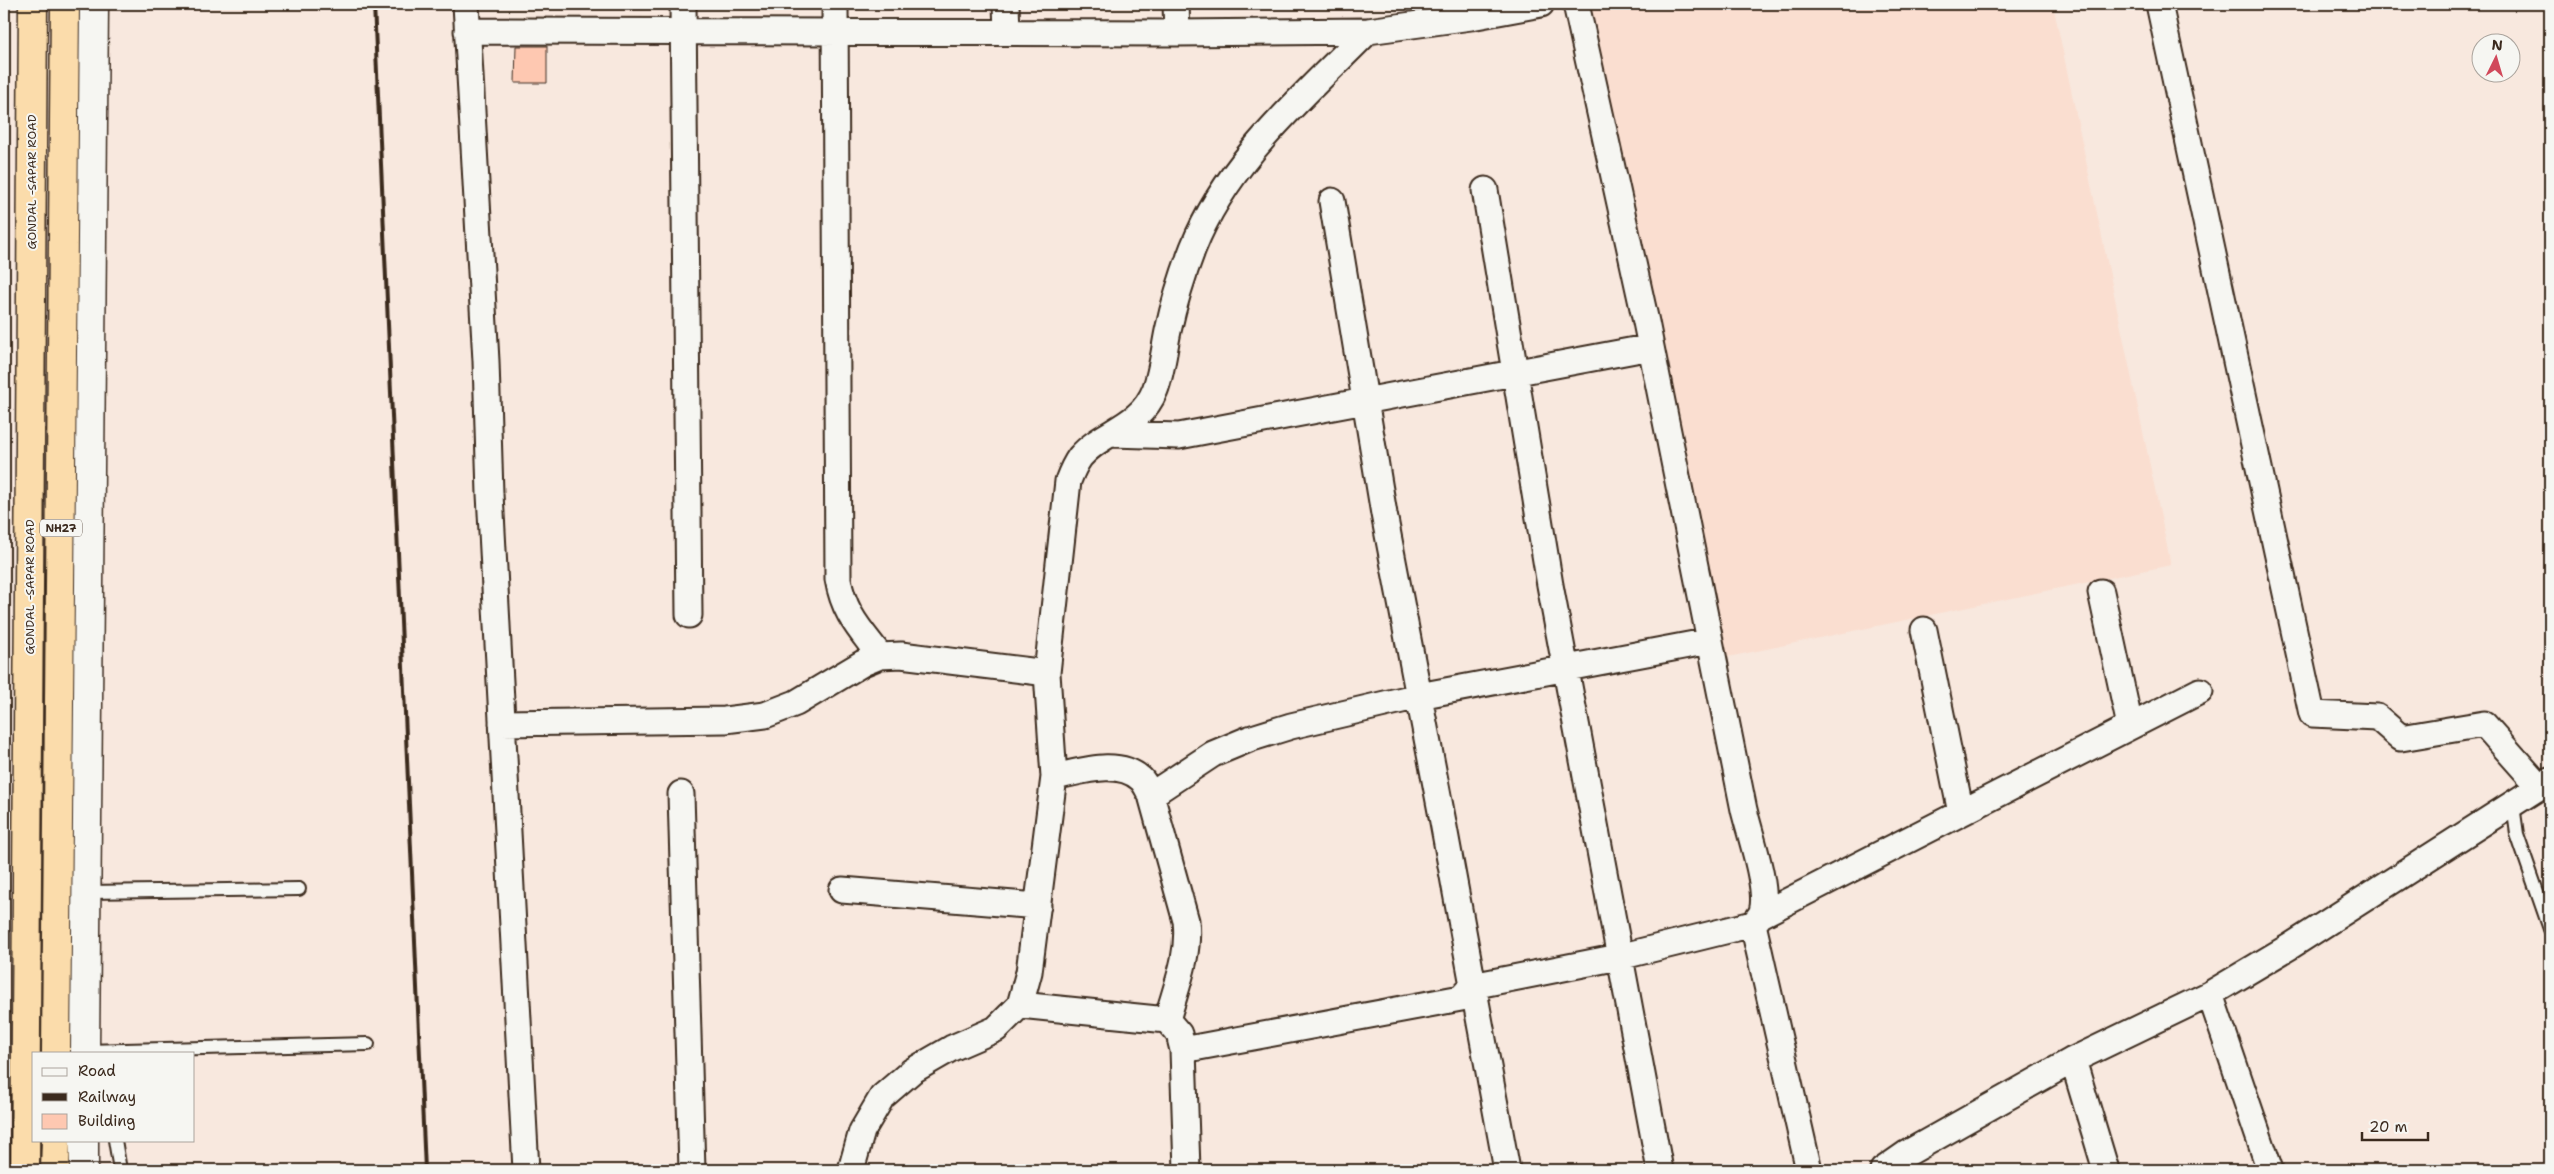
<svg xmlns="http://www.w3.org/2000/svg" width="2554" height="1174" font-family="'Shantell Sans',sans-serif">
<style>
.built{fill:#faded0}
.building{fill:#fec8b1;stroke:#3b2a1e}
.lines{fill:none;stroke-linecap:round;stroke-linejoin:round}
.service-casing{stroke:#3b2a1e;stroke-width:16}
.minor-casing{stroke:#3b2a1e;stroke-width:29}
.tertiary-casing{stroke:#3b2a1e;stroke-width:31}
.trunk-casing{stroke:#3b2a1e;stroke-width:31}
.service{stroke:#f6f6f2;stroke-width:12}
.minor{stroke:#f6f6f2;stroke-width:25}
.tertiary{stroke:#f6f6f2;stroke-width:28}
.trunk{stroke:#fbdcab;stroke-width:28}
.rail{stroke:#3b2a1e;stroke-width:4}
.labels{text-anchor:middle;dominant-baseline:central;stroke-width:4;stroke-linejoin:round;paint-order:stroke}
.shield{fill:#f6f6f2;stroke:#73675e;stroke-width:1}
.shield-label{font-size:11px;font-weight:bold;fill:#3b2a1e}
.street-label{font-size:12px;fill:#3b2a1e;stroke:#f6f6f2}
</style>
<rect width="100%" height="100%" fill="#f8e8de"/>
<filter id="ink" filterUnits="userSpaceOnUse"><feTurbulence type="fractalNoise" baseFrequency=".02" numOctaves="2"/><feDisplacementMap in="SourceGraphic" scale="10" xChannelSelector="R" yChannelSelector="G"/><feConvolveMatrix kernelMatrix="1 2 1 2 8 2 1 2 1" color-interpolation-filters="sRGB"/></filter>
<g filter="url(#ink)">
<!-- built -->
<path class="built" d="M1585,4h468l118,561 -448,93z"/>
<!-- building -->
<path class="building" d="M516,46h31v37h-32z"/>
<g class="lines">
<!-- service casing -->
<g class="service-casing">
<path id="service" d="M2513,805l4,29 33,95
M87,892l212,-3
M85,1051l283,-7
M115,1140l5,30"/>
</g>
<!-- minor casing -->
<g class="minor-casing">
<path id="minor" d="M466,4l20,357 4,133 36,676
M683,4l6,611
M835,4l3,575c6,35 22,50 42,77
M1006,4l1,28
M1176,4l1,29
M2159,4l153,710 65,3 24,21 83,-14 55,62
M467,31l710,2 191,-2 103,-14 70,-13
M1485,190l65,395 110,585
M1332,201l52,313 59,308 64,348
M1112,434l67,2 472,-89
M2101,592l29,134
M1924,630l37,183
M502,723l223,-3 40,-5 31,-12 67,-40 17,-7 21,-1 146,18
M1054,777c26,-5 64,-19 87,2 4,4 7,11 10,16l35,126c4,34 -10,66 -19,99
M681,794l11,376
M1151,795l62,-41 36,-15 42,-13 128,-30 291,-55
M842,890l196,16
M1761,915l439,-224
M1753,924l56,246
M2210,994l60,176
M1020,1005l147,15 12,14 4,16 4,120
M1183,1050l278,-52 11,-12 147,-29 134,-33c3,-3 7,-7 9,-12 7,-23 -12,-77 -18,-102l-98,-488 -70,-318
M2073,1060l33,110
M851,1170l11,-39 20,-34 30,-26 40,-23 44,-19 24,-24 9,-33 25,-195 -7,-104 21,-192c3,-8 7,-17 12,-24 23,-27 60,-29 75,-67 7,-18 9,-40 13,-59 6,-28 15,-57 25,-83 35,-88 111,-152 175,-217
M1883,1170l23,-16 167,-94 137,-66 79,-47 261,-167"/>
</g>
<!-- tertiary casing -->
<g class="tertiary-casing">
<path id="tertiary" d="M85,1053l9,-1049
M84,1170v-30"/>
</g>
<!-- trunk casing -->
<g class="trunk-casing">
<path id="trunk" d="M56,1053l9,-1049
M25,1170l8,-1166
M55,1170l1,-30"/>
</g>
<!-- service -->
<use href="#service" class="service"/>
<!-- minor -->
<use href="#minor" class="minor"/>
<!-- tertiary -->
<use href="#tertiary" class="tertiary"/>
<!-- trunk -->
<use href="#trunk" class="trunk"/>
<!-- rail -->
<path class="rail" d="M374,4l51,1166"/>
</g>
</g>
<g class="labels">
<!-- shield labels -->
<rect class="shield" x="40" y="519.5" width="42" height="17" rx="4"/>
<g class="shield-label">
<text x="61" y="528">NH27</text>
</g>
<!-- street labels -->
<g class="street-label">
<text transform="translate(32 182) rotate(-90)">GONDAL -SAPAR ROAD</text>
<text transform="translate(30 587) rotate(-90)">GONDAL -SAPAR ROAD</text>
</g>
</g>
<!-- margin -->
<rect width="2554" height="1174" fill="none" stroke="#f6f6f2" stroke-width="20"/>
<rect x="10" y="10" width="2534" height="1154" fill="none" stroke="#3b2a1e" stroke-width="2" filter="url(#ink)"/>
<!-- legend -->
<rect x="32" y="1052" width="162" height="90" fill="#f6f6f2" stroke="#aba49d"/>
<rect x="42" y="1068" width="25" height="8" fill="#f6f6f2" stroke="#aba49d"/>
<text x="78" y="1076" font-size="15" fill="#3b2a1e">Road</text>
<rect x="42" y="1093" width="25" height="8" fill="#3b2a1e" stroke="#aba49d"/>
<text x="78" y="1102" font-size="15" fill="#3b2a1e">Railway</text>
<rect x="42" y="1114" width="25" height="15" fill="#fec8b1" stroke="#aba49d"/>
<text x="78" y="1126" font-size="15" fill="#3b2a1e">Building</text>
<!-- north arrow -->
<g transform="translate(2496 58) rotate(5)"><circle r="24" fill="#f6f6f2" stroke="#aba49d"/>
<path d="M0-4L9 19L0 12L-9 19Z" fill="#d1495b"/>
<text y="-8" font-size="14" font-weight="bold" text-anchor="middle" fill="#3b2a1e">N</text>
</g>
<!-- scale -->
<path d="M2362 1132v8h66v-8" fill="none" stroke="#3b2a1e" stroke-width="2.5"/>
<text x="2369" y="1132" font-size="15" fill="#3b2a1e" stroke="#f6f6f2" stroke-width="4" paint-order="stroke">20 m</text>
</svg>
